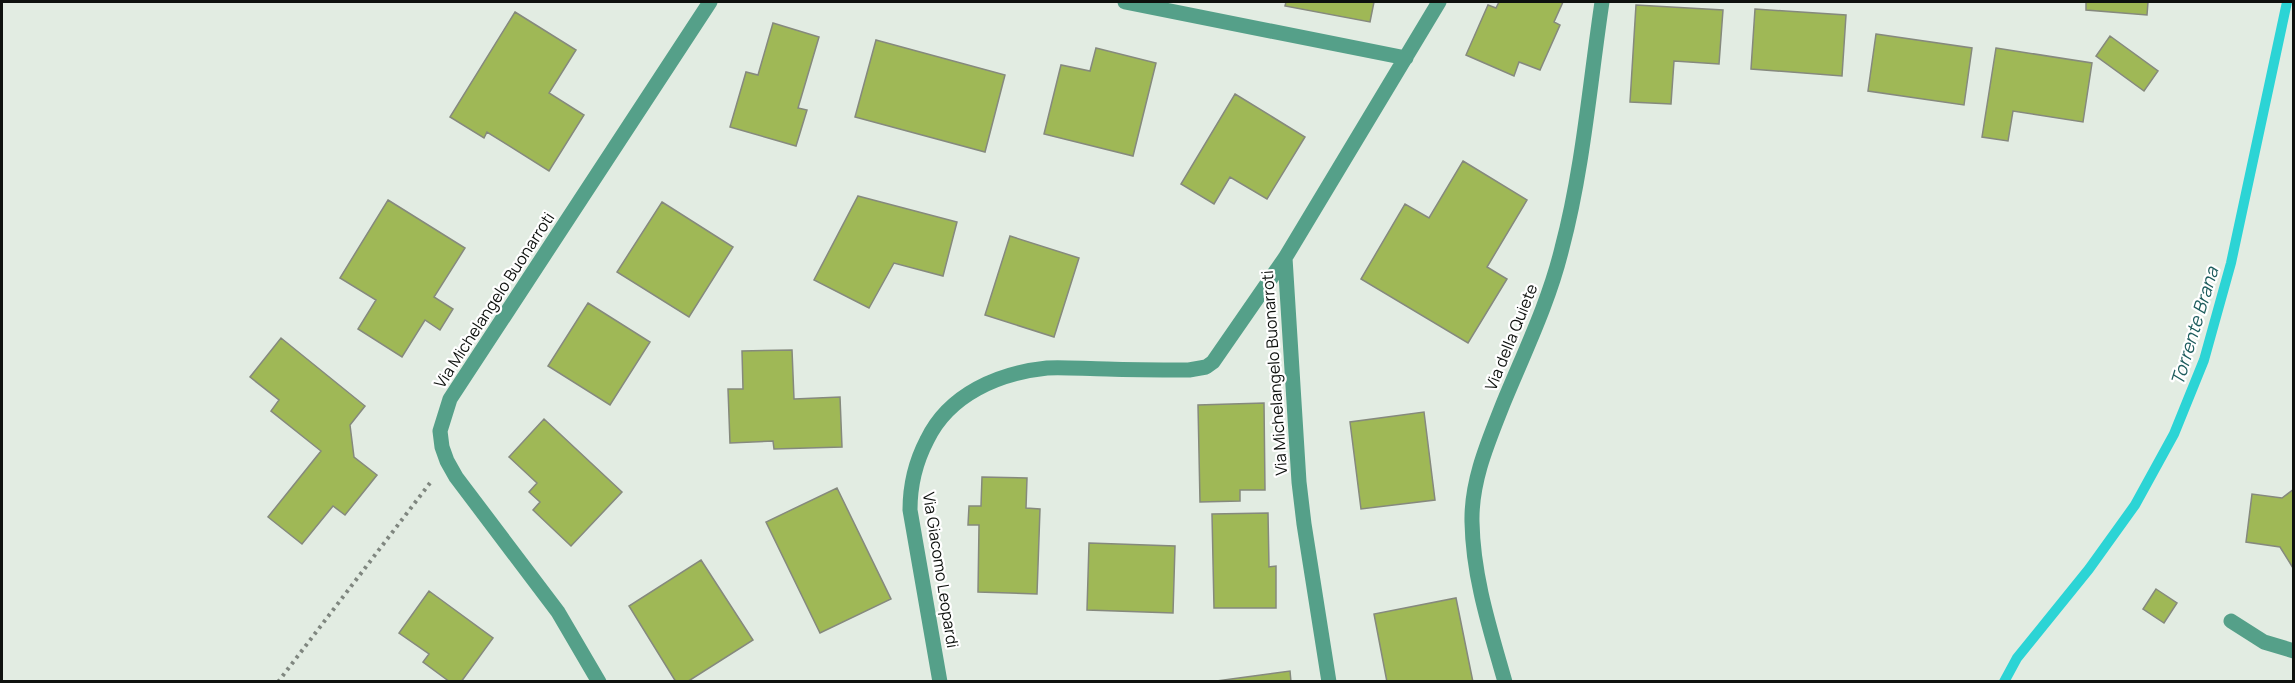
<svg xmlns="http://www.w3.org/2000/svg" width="2295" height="683" font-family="Manrope,sans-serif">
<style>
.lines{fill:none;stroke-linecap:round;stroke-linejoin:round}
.stream{stroke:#2cd4d5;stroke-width:10}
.building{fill:#9fb856;stroke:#85897d;stroke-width:1.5}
.path{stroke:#7f867f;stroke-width:4;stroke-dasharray:3 4.5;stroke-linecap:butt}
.minor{stroke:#55a089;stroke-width:15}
.labels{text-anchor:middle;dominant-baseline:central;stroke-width:4.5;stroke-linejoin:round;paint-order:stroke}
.street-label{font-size:16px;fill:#0e110e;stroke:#fff}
.water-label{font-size:18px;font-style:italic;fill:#1d5c5d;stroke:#fff}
</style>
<rect width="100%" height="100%" fill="#e2ece2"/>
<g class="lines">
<!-- stream -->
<path class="stream" d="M2004,682l13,-24 72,-89 46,-64 39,-71 30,-74 27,-97 56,-261"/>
</g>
<!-- building -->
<path class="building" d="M1286,2h88l-4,20 -85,-16z
M1499,2h64l-9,20 6,3 -20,45 -21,-8 -5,14 -48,-21 22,-50 8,3z
M2086,2h62l-1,13 -61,-5z
M1636,5l87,5 -4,54 -45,-3 -3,43 -41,-2z
M1755,9l91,6 -4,61 -91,-7z
M515,12l61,38 -27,43 35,22 -35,56 -62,-39 -3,6 -34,-21z
M773,23l46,14 -21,71 9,2 -11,36 -66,-19 16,-55 12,3z
M1876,34l96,14 -8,57 -96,-14z
M2110,36l48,35 -14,20 -48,-35z
M876,40l129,35 -20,77 -130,-35z
M1096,48l60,15 -23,93 -89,-22 17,-69 29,6z
M1996,48l96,15 -9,59 -70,-11 -5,30 -26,-4z
M1235,94l70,43 -38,62 -37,-22 -16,27 -33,-20z
M1463,161l64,39 -40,67 20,12 -39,64 -107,-64 44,-75 24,14z
M858,196l99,26 -14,54 -49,-13 -25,45 -55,-28z
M388,200l77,48 -31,49 19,12 -13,21 -15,-10 -23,37 -44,-28 18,-29 -36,-22z
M662,202l71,45 -44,70 -72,-45z
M1010,236l69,22 -25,79 -69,-22z
M588,303l62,39 -40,63 -62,-39z
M281,338l84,68 -15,19 4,32 23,18 -32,40 -12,-9 -31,38 -34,-27 53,-66 -50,-40 8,-11 -29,-23z
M792,350l2,49 46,-2 2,50 -68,2 -1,-8 -43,2 -2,-54h15l-1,-38z
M1264,403l1,87h-25v11l-40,1 -2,-97z
M1424,412l11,88 -74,9 -11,-87z
M544,419l78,73 -51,54 -38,-36 7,-8 -11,-10 8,-9 -28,-26z
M982,477l45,1 -1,30 14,1 -3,85 -59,-2 1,-67h-11l1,-19h12z
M837,488l54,111 -71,34 -54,-111z
M2294,489v78l-1,1 -13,-21 -34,-5 6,-48 30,4z
M1268,513l1,54 7,-1v42h-62l-2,-94z
M1089,543l86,3 -2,67 -86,-3z
M701,560l52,80 -66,42h-11l-47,-76z
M2156,589l21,14 -13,20 -21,-14z
M429,591l64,47 -32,44h-11l-27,-20 6,-8 -30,-21z
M1456,598l17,84h-86l-13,-68z
M1290,671l1,11h-82z"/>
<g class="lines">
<!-- path -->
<path class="path" d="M278,682l152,-199"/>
<!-- minor -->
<path class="minor" d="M1125,2l281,56
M1285,258l14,224 5,42 25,158
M2231,621l33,21 30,9
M599,682l-41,-70 -102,-135 -9,-16 -5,-14 -2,-16 10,-32 260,-397
M940,682l-30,-172c0,-26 5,-47 17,-70 22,-46 72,-67 120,-72 19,-1 40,1 60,1 27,1 55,1 82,1l17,-3 7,-5 72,-104 154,-256
M1505,682c-15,-53 -32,-105 -33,-160 -1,-41 16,-80 31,-118 21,-51 46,-102 59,-156 21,-79 28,-166 40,-246"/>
</g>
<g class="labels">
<!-- street labels -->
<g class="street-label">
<text transform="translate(494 300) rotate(-57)">Via Michelangelo Buonarroti</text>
<text transform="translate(1511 337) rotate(-68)">Via della Quiete</text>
<text transform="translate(1274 373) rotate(-94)">Via Michelangelo Buonarroti</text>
<text transform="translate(941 570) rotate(81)">Via Giacomo Leopardi</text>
</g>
<!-- water labels -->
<g class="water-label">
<text transform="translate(2194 326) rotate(-73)">Torrente Brana</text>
</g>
</g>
<!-- border -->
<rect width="2295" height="683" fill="none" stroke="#0e110e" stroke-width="6"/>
</svg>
